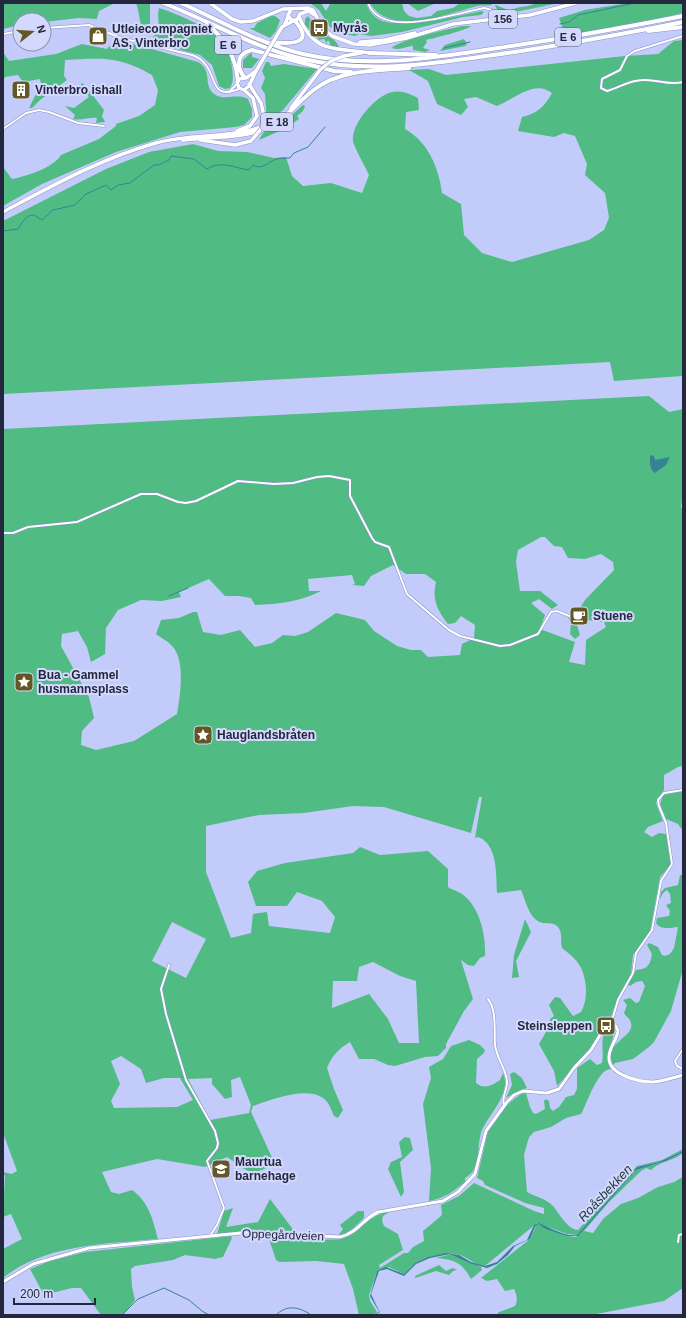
<svg xmlns="http://www.w3.org/2000/svg" width="686" height="1318" font-family="Arial,sans-serif">
<style>
.green{fill:#50bc84;fill-rule:evenodd}
.water{fill:#368397}
.lines{fill:none;stroke-linecap:round;stroke-linejoin:round}
.stream{stroke:#368397;stroke-width:1}
.minor-casing{stroke:#8890c7;stroke-width:3}
.secondary-casing{stroke:#8890c7;stroke-width:4}
.primary-casing{stroke:#8890c7;stroke-width:4.5}
.trunk-casing{stroke:#8890c7;stroke-width:4.5}
.motorway-casing{stroke:#8890c7;stroke-width:5}
.minor{stroke:#fff;stroke-width:2}
.secondary{stroke:#fff;stroke-width:3}
.primary{stroke:#fff;stroke-width:3.5}
.trunk{stroke:#fff;stroke-width:3.5}
.motorway{stroke:#fff;stroke-width:4}
.trunk-bridge-casing{stroke:#8890c7;stroke-width:4.5;stroke-linecap:butt}
.trunk-bridge{stroke:#fff;stroke-width:3.5}
.labels{text-anchor:middle;dominant-baseline:central;stroke-width:4;stroke-linejoin:round;paint-order:stroke}
.shield{fill:#d3d9fc;stroke:#585c76;stroke-width:1}
.shield-label{font-size:11px;font-weight:bold;fill:#24273d}
.poi-label{font-size:12px;font-weight:bold;fill:#24273d;stroke:#d3d9fc;text-anchor:start}
.street-label{font-size:12px;fill:#24273d;stroke:#d3d9fc}
.water-label{font-size:13px;font-style:italic;fill:#213a41;stroke:#d3d9fc}
</style>
<rect width="100%" height="100%" fill="#c3cbfa"/>
<!-- green -->
<path class="green" d="M3,3h119l-9,1 -14,7 -2,8 -18,-1 -35,4v-2h-24v5l-17,4z
M134,3h16v23l-2,2 -2,-4 -4,2 -1,-1 -4,-20z
M310,3h11l5,8 4,-7 36,-1c4,12 13,19 26,20l41,-2 49,-10 2,1 -3,3 -18,2 -61,15 -31,4 -12,-2 -4,2 -12,-2 -13,-7 -11,-17z
M370,3h32l2,8 5,5 8,2 14,-2 6,-5 16,-3 7,-5h30l2,2c-4,1 -10,0 -15,1 -29,8 -88,31 -107,-3z
M407,3h29l-18,8z
M536,3h23l-54,11 -6,-2 -4,-6 1,-1 14,6c8,-6 18,-3 26,-8z
M628,3h55v10l-59,14 -58,10 -7,-19 26,-8z
M159,8c19,6 52,20 65,35 5,6 7,17 8,24 1,7 2,15 -2,21l-5,1 -6,-3 -7,-21 -12,-10 -50,-13 9,-14 -1,-14z
M271,16h4l5,4 -4,11 -6,7 -21,-10h5l3,-5z
M308,16l9,13 5,5v2c7,0 14,3 17,11h-8l-2,-6h-2v3l-3,-5 -5,1 -14,-15v-6z
M463,26h8c-6,5 -37,12 -45,14l1,2 -4,6 7,2 -5,2 -12,-2v-4c-7,0 -13,5 -21,2 4,-7 60,-20 71,-22z
M116,39l82,23c14,8 6,21 14,30 10,11 25,0 36,7l4,10v8l-8,8 -8,2 -56,5 -64,20 -74,32 -39,22v-39l9,12c15,-3 41,-11 49,-24l38,-16 17,-13v-2l23,-8 16,-11 3,-15 -6,-15c-33,-19 -50,-17 -87,-15l-1,16 3,4 -27,20 -8,8h-3l12,-24 -1,-5 -17,3 -5,-7 -13,2 -2,4v-29l6,9 47,-7 26,-10 25,5z
M464,39l3,5 -2,2 -25,5 5,-6z
M683,40v336l-69,5 -4,-19 -607,32v-173l10,-5 93,-47 43,-17 44,-8 25,7 29,1 27,6 12,-1 6,19 11,10 28,-3 31,10 7,-18c-3,-7 -15,-28 -16,-34 -2,-17 22,-45 39,-49 10,-2 18,2 26,6l1,12 -13,2 -1,17c23,13 34,39 37,64l19,11 3,31 18,18 30,9 77,-22 15,-10 5,-12 -4,-25 -20,-18 2,-11 -12,-28 -11,-3 -10,4 -36,-6 4,-14c16,-4 22,-10 30,-24 -17,-14 -38,6 -55,13l-21,-9 -12,2 4,8 -7,8 -24,-11 -9,-23 -19,-11 20,-1 17,6 179,-19 33,-2 16,-13z
M252,52v5l7,2 -7,9h-9v-8z
M266,62h3l2,4 13,-2 33,5 -34,41 -5,4 -6,1 -5,6 -2,-27 -4,-6 4,-10 -3,-7z
M81,83l4,2 19,25 -2,6 3,6 -9,1 1,-5c-8,-1 -15,3 -24,1l2,-4 -10,-9 9,2 15,-11 -8,-11z
M303,105l2,1 -2,5 -6,5 2,3 -17,11 -23,10 4,-7 18,-8z
M649,396l20,16 14,-3v83l-2,16h2v258l-5,1 -14,8v15l-8,13 7,18 -15,6 -4,5 8,5 7,-4 7,1 5,31 -11,12 -10,55 -17,23 -2,19 -13,23 -9,25 -6,5 -15,25 -31,34 -3,-15 -15,-27 11,-19v-6l4,-3 -5,-11 6,-8 5,1 13,18 8,-4c8,-13 6,-37 -3,-49 -4,-6 -11,-11 -16,-15 -2,-7 1,-15 -4,-21 -4,-5 -10,-3 -15,-4 -14,-3 -17,-22 -22,-33l-24,3c-1,-18 1,-49 -19,-56l-3,1 7,-41h-3l-8,36 -87,-26 -31,-1 -49,7 -45,2 -53,11v46l25,66 20,-5 2,-19 14,-2 2,14 61,7 5,-16 -13,-16 -25,-9 -10,14h-31l-8,-24 9,-11 28,-8 68,-10 7,-6 20,8 48,-4 20,18v18c4,3 10,4 14,7 18,13 24,41 23,62l-5,2 -6,8 -6,-1 -7,-5 12,39 -9,12 -18,33v4l-8,8 -13,1 -30,9 -7,-1 -14,-6h-15l-9,-17c-12,7 -18,14 -23,26l7,21 9,21 -5,8 -4,-2c-3,-7 -5,-14 -11,-18 -17,-12 -52,2 -70,8l-2,6 24,52c-27,13 -24,9 -48,-7l-22,10 -48,-8 -55,13 9,20 8,2 13,-4c17,12 21,30 26,49 -52,5 -113,5 -155,39v-29l19,-10 -11,-25 -8,3 2,-41 -2,-4 9,2 5,-3 -14,-38v-704zM541,537h4l9,9 8,1 6,11 17,1 16,-5 12,8 1,8 -29,30 -7,11 -11,4 4,9 -1,10 5,5 5,-4 -3,-10c8,-10 16,-2 27,-3l2,5 -20,13 -1,25 -16,-3 6,-20 -35,-13 5,-14 -14,-12 8,-4 13,10 6,-4 -18,-14h-20l-4,-29 2,-12zM393,565l13,9h19l11,8c-4,18 1,28 12,42l7,-1 6,-7 14,9 -1,13 -12,6 -2,11 -32,2 -7,-7h-10l-14,-4 -23,-15 -9,-11 -29,-7 -28,19 -13,4 -12,-1 -11,8 -17,4 -15,-17 -19,5 -18,-3 -6,-20h-4l-14,6 -18,2 -5,14c5,4 12,7 16,12 14,14 8,50 5,68l-43,27 -38,9 -15,-5 1,-14 12,-13 -5,-21 -28,-51 1,-12 16,-3 9,16 4,15 14,-8 1,-26 12,-18 23,-10 21,1 19,-4 -2,-5 30,-13 16,17h14l12,2 4,7c24,-1 44,-3 66,-14h-12l-1,-12 44,-4 3,9 -3,1 12,1 7,-10zM172,922l34,17 -20,39 -34,-17zM373,962l27,14 16,5 3,62h-20l-11,-24 -19,-25 -37,14 1,-27h24l2,-14zM121,1056l20,13 5,14 18,-5h16l13,22 -16,7 -63,1 -3,-7 9,-17 -9,-23zM240,1077l11,28 -2,8 -39,7 -22,-41 24,-1v6l13,15 7,-2 -1,-17z
M683,791v40l-5,-7 -12,-5 -6,-15 3,-9z
M680,875h3v94l-12,42 -17,31 -5,5 -16,12 -18,4 -2,2c-11,-23 22,-27 18,-42 -1,-5 -5,-6 -7,-10l3,-8 -4,-5 7,-2 6,5 3,-1 6,-16 -3,-5 -6,1 -6,4 -2,-1 8,-15c12,-1 14,-5 16,-16l-5,-9 2,-2 9,4 4,8 3,1 5,-2 4,-6 4,-21c-8,1 -18,3 -22,-4l1,-5 12,-2 1,-5 -4,-6 5,-2 -1,-9 -3,-4 -4,3 -3,6 1,-7 4,-4 13,-3z
M525,919l6,13 -15,29 3,16 -7,1 2,-23z
M611,1026l2,2c3,16 -11,25 -2,41 -13,-1 -24,35 -30,45l-15,4 -15,9 -17,5 -5,5 -5,18 3,37c9,5 18,6 26,14 6,7 14,23 25,24l59,-64 25,-6 21,-11v2l-24,11 -22,5 -60,68 -10,-1 -30,-11 -52,43c-10,-1 -17,-8 -25,-11 -12,-4 -38,2 -47,10 -3,2 -5,6 -9,9l-15,-7 -12,4 -8,24 1,6 7,11 -3,3h-15l-6,-26 -9,-25 -28,-3 -37,1 -3,-2 -8,-24 5,-3c16,2 57,10 71,5 18,-6 24,-24 45,-26l-6,4 -1,5 2,5 14,8 5,16 -24,15 1,3 24,-15h4l5,-6 11,-6 -1,-10 18,-15 1,-2 -1,-9 18,-9 15,-13 60,28 10,3v-6l-19,-5 -40,-18 -2,-4 -6,-3 11,-47 12,-19 9,-9 12,-9 5,-1 4,14 3,6 3,1 9,-5 -1,-8 2,-2 3,2 1,7 3,3 6,-4 7,-10 8,-2 3,-6v-21l13,-9 7,6 5,-2c3,-14 -5,-27 9,-37z
M469,1040l11,5 5,5 -1,3 -7,6 -1,24c8,7 17,2 24,-3l3,-7c9,20 -14,41 -21,57 -6,15 0,40 -17,48v4c-12,10 -20,16 -36,19l2,-33 -8,-64 8,-26 -2,-11 14,-8 8,-13z
M514,1072l8,6 5,10 -11,4 -10,6 6,-13 -2,-11z
M405,1137l5,1 3,12 -13,12 4,30 -3,5 -13,-28 3,-7 11,-5 -3,-15z
M683,1153c-9,8 -23,8 -32,17l-5,-2 -5,3 -32,31 -25,29 9,2 10,-14 18,-15 17,-6 20,-11 16,-5 9,-5v111l-19,13 -73,14h-95l3,-3 16,-6c3,-5 2,-11 -1,-17l-9,2 -8,-12 -10,2 -6,-3 49,-39 7,-15 31,12 8,1 60,-67 30,-9z
M270,1199l25,33 -31,-1 -47,3 7,-23 9,-3 -7,19 32,-5z
M358,1211h6v7l-15,14 -11,4 5,-7 -3,-4z
M231,1236l1,2 -9,19 -8,2 -30,-4 -12,5 -38,6 -4,3 1,18 3,13 -12,15h-22l-20,-27h-9l-28,7 -14,-26 20,-8 35,-9z
M451,1254l30,13 1,3 -11,9c-10,-18 -17,-19 -35,-21z
M439,1265l7,6 7,-3 4,2 -4,1 -4,4 -13,-4 -21,7v-2z"/>
<!-- water -->
<path class="water" d="M650,455l4,1 1,4 15,-3 -4,8 -11,8c-6,-4 -5,-11 -5,-18z
M683,1151l-1,2 -16,8 -30,9 -58,66h-11l-21,-7 -8,-5 -3,3 -5,12 -15,7 -7,9 -11,9 -10,4 -15,-4 -22,-10 -20,4 -14,6 -12,12 -17,-7 -8,2 -8,23 10,21 -11,-19 7,-25 9,-4 18,7 11,-11 13,-6 18,-4 13,2 12,7 14,4 12,-4 16,-16 14,-6 7,-15 4,-2c12,4 26,14 39,12l60,-68 22,-5z"/>
<g class="lines">
<!-- stream -->
<path class="stream" d="M560,24l9,-2 9,-7 57,-12
M444,48l26,-6
M3,231l15,-2c3,-5 8,-14 15,-14 3,0 6,4 9,5l11,-10 22,-5 11,-11 20,-9 5,5 7,-5 12,-2 24,-18h5l10,-5 2,-4 23,3 13,10c15,-9 27,-1 42,1l4,-5c8,5 13,-1 21,-5 4,-2 12,-2 16,-2l4,-5 14,-6 17,-20
M169,596l19,-8
M122,1315l16,-16 26,-11 25,12 13,11 7,4
M276,1315c11,-11 24,-8 35,0
M375,1315l4,-3"/>
<!-- minor casing -->
<g class="minor-casing">
<path id="minor" d="M368,3c14,38 89,9 117,5l6,2 4,9
M44,28l45,-3 32,13 71,17c30,10 12,48 47,34
M3,34l17,-3
M683,36l-48,15 -8,5 -7,14 -18,9 -1,9 6,3c12,-3 22,-11 36,-11 14,-1 25,6 40,2
M230,91l7,-7
M3,129l23,-16 13,-3 10,2 29,11 26,3
M3,533h10l15,-6 49,-5 64,-28h16l21,8 8,1 10,-2 42,-20 36,3 19,-1 24,-6 12,-1 21,4v16l22,42 3,4 14,5 18,47 42,36 11,6 40,10 10,-1 28,-11 13,-22 6,-1 17,7
M169,965l-8,24 5,25 20,66 29,51 3,12 -1,5 -10,13 17,47 -7,17 -7,11
M488,999c9,11 6,32 7,46 2,14 11,24 12,36 1,8 -6,16 -3,24
M611,1024l7,-24 15,-27 3,-20 16,-23 9,-49 11,-17 -6,-41 -7,-17 -1,-6 6,-7 19,-3
M683,1049l-8,12 2,5 6,3
M678,1242l1,-7 4,-1"/>
</g>
<!-- secondary casing -->
<g class="secondary-casing">
<path id="secondary" d="M3,1282l30,-18 56,-16 162,-16 89,5c16,-3 24,-19 38,-25l65,-11 15,-9 17,-18 11,-43 21,-29 7,-7 9,-4 24,2 12,-4 15,-21 17,-18 14,-23 5,-2 6,1 2,5c-1,9 -9,16 -9,26 -1,18 30,25 44,25 10,-1 20,-4 30,-7"/>
</g>
<!-- primary casing -->
<g class="primary-casing">
<path id="primary" d="M210,3l22,16 9,3 12,-1 30,-12 25,-1 5,2 9,17 10,9 22,8 16,1 37,-7 46,-14 77,-9 46,-12
M291,10l-3,5 3,5h6l3,-6
M300,14l8,-3 7,4
M360,42l25,-2 30,-7"/>
</g>
<!-- trunk casing -->
<g class="trunk-casing">
<path id="trunk" d="M299,17c16,38 37,30 71,36
M284,26l4,-9
M282,27l11,-6
M344,56l17,-3
M256,71l-7,15 -5,4 -5,-2 -2,-6 2,-3 7,-1z
M249,84l12,19 3,13
M291,108l29,-38
M237,131l13,-5 7,-10 -4,-18 -9,-8
M200,140l35,5 16,-4
M3,212c49,-26 99,-54 153,-69 42,-12 90,-1 126,-27"/>
</g>
<!-- motorway casing -->
<g class="motorway-casing">
<path id="motorway" d="M163,3c47,18 91,45 140,56 61,14 123,6 183,-3 67,-9 132,-21 197,-34
M181,3c40,18 79,41 122,51 65,15 131,4 195,-6 62,-9 124,-20 185,-32
M207,24c19,16 28,31 31,57
M648,31l35,-4
M272,42c17,2 44,3 23,-21
M370,53l66,2
M244,77c-8,-11 -7,-24 8,-27l82,21 17,1
M183,140c27,-4 56,-1 82,-11 21,-9 32,-27 50,-40 26,-20 63,-18 94,-21"/>
</g>
<!-- minor -->
<use href="#minor" class="minor"/>
<!-- secondary -->
<use href="#secondary" class="secondary"/>
<!-- primary -->
<use href="#primary" class="primary"/>
<!-- trunk -->
<use href="#trunk" class="trunk"/>
<!-- motorway -->
<use href="#motorway" class="motorway"/>
<!-- trunk-bridge casing -->
<g class="trunk-bridge-casing">
<path id="trunk-bridge" d="M320,70l11,-9 13,-5
M256,71l26,-44
M251,141l10,-12 3,-13"/>
</g>
<!-- trunk-bridge -->
<use href="#trunk-bridge" class="trunk-bridge"/>
</g>
<!-- icons -->
<defs>
<g id="bus-square" transform="scale(1)"><rect x="-9" y="-9" width="18" height="18" rx="4" fill="#635825" stroke="#d3d9fc"/><path d="M-5-6H5V4H4V6H2V4H-2V6H-4V4H-5ZM-3.5-4V0h7V-4ZM-3.5 1.2v1.5H-2V1.2ZM2 1.2v1.5H3.5V1.2Z" fill="#fff"/></g>
<g id="shop-square" transform="scale(1)"><rect x="-9" y="-9" width="18" height="18" rx="4" fill="#635825" stroke="#d3d9fc"/><path d="M-5-2.5h2.3a2.7 3.5 0 0 1 5.4 0H5L5.5 6h-11ZM-1.5-2.5h3a1.5 2.3 0 0 0-3 0Z" fill="#fff"/></g>
<g id="building-square" transform="scale(1)"><rect x="-9" y="-9" width="18" height="18" rx="4" fill="#635825" stroke="#d3d9fc"/><path d="M-4-6H4V6H1V3H-1V6H-4ZM-2.5-4.3h1.7v1.8h-1.7ZM.8-4.3h1.7v1.8H.8ZM-2.5-1h1.7V.8h-1.7ZM.8-1h1.7V.8H.8Z" fill="#fff"/></g>
<g id="cafe-square" transform="scale(1)"><rect x="-9" y="-9" width="18" height="18" rx="4" fill="#635825" stroke="#d3d9fc"/><path d="M-5.5-4.5H6V0H3Q3 3.5 0 3.5H-2.5Q-5.5 3.5-5.5 0ZM3-3.2v2h1.7v-2ZM-6 4.5H4V6H-6Z" fill="#fff"/></g>
<g id="sight-square" transform="scale(1)"><rect x="-9" y="-9" width="18" height="18" rx="4" fill="#635825" stroke="#d3d9fc"/><path d="M0-6L1.8-2.2L6-1.7L2.9 1.2L3.7 5.4L0 3.3L-3.7 5.4L-2.9 1.2L-6-1.7L-1.8-2.2Z" fill="#fff"/></g>
<g id="school-square" transform="scale(1)"><rect x="-9" y="-9" width="18" height="18" rx="4" fill="#635825" stroke="#d3d9fc"/><path d="M0-5L7-2L0 1L-7-2ZM-4 1L0 2.5L4 1V4Q0 6-4 4Z" fill="#fff"/></g>
</defs>
<g fill-rule="evenodd">
<use href="#bus-square" x="319" y="28"/>
<use href="#shop-square" x="98" y="36"/>
<use href="#building-square" x="21" y="90"/>
<use href="#cafe-square" x="579" y="616"/>
<use href="#sight-square" x="24" y="682"/>
<use href="#sight-square" x="203" y="735"/>
<use href="#bus-square" x="606" y="1026"/>
<use href="#school-square" x="221" y="1169"/>
</g>
<g class="labels">
<!-- shield labels -->
<g class="shield">
<rect x="489" y="10" width="28" height="18" rx="3"/>
<rect x="555" y="28" width="26" height="18" rx="3"/>
<rect x="215" y="36" width="26" height="18" rx="3"/>
<rect x="261" y="113" width="32" height="18" rx="3"/>
</g>
<g class="shield-label">
<text x="503" y="19">156</text>
<text x="568" y="37">E 6</text>
<text x="228" y="45">E 6</text>
<text x="277" y="122">E 18</text>
</g>
<!-- poi labels -->
<g class="poi-label">
<text x="333" y="28">Myrås</text>
<text x="112" y="29">Utleiecompagniet<tspan x="112" dy="14">AS, Vinterbro</tspan></text>
<text x="35" y="90">Vinterbro ishall</text>
<text x="593" y="616">Stuene</text>
<text x="38" y="675">Bua - Gammel<tspan x="38" dy="14">husmannsplass</tspan></text>
<text x="217" y="735">Hauglandsbråten</text>
<text x="592" y="1026" text-anchor="end">Steinsleppen</text>
<text x="235" y="1162">Maurtua<tspan x="235" dy="14">barnehage</tspan></text>
</g>
<!-- street labels -->
<g class="street-label">
<text transform="translate(283 1235) rotate(2)">Oppegårdveien</text>
</g>
<!-- water labels -->
<g class="water-label">
<text transform="translate(605 1193) rotate(-47)">Roåsbekken</text>
</g>
</g>
<!-- border -->
<rect width="686" height="1318" fill="none" stroke="#24273d" stroke-width="8"/>
<!-- north arrow -->
<g transform="translate(32 32) rotate(73)"><circle r="19" fill="#d3d9fc" stroke="#8d92b0"/>
<path d="M0-3L7 15L0 10L-7 15Z" fill="#635825"/>
<text y="-6" font-size="11" font-weight="bold" text-anchor="middle" fill="#24273d">N</text>
</g>
<!-- scale -->
<path d="M14 1298v6h81v-6" fill="none" stroke="#24273d" stroke-width="2"/>
<text x="20" y="1298" font-size="12" fill="#24273d" stroke="#d3d9fc" stroke-width="3" paint-order="stroke">200 m</text>
</svg>
